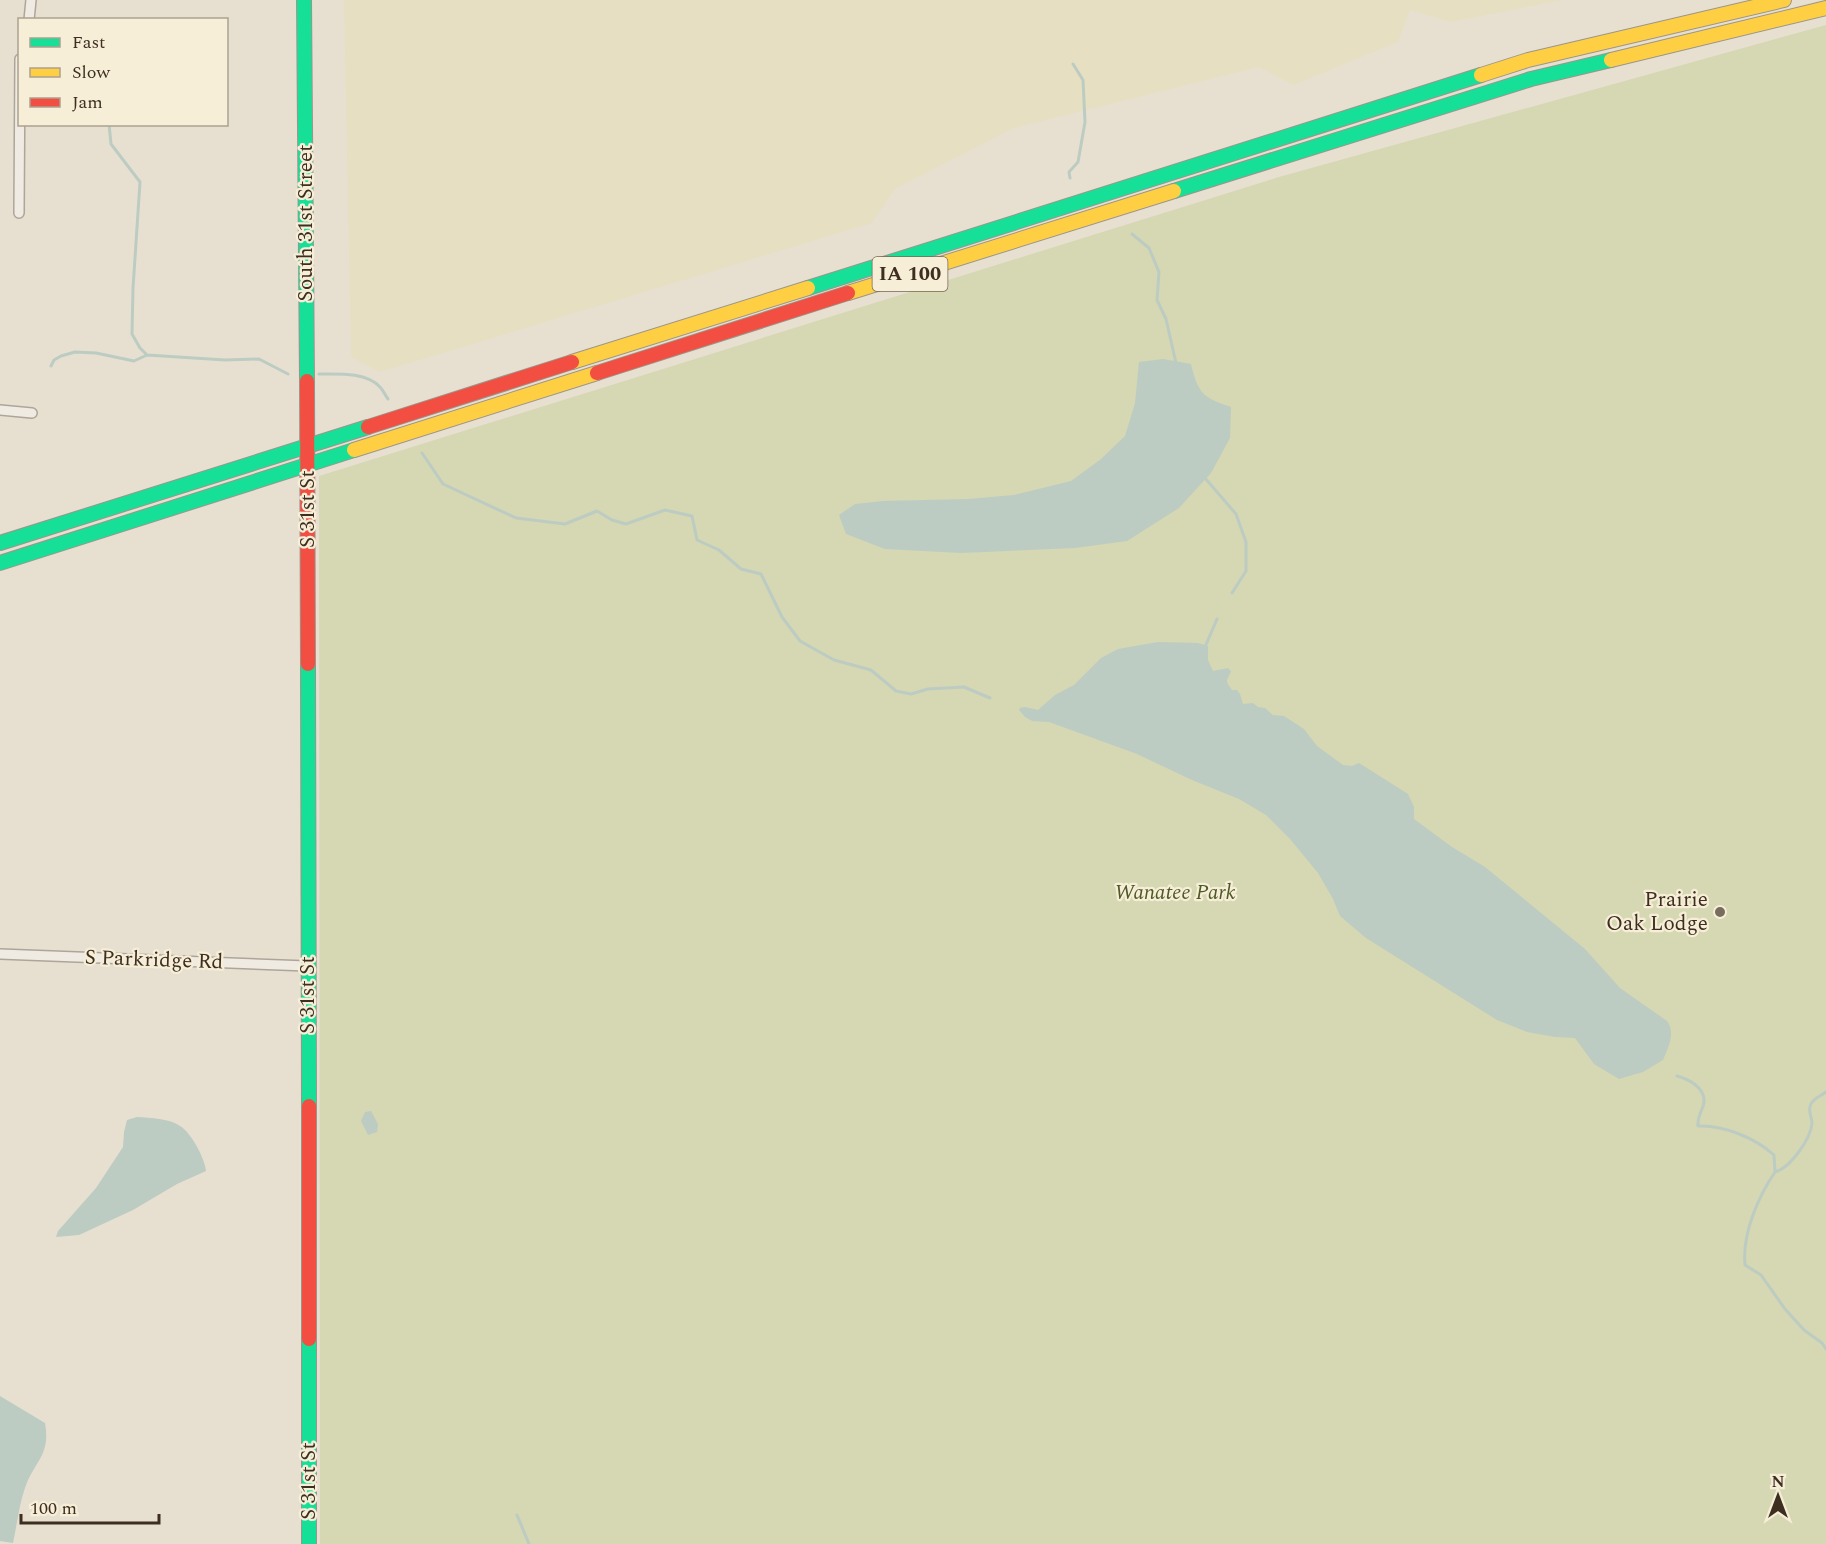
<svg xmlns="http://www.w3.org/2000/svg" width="1826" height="1544" font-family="Spectral,serif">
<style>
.farmland{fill:#e6dfc2}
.green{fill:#d6d7b3}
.water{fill:#bcccc2}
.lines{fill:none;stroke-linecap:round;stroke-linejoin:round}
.stream{stroke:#bcccc2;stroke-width:3}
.street-casing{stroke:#ada599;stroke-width:12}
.fast-casing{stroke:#9c958a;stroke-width:16}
.slow-casing{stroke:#9c958a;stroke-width:16}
.jam-casing{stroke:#9c958a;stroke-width:16}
.street{stroke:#efebe3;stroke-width:9}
.fast{stroke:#16e098;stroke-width:14}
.slow{stroke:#ffcf43;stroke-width:14}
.jam{stroke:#f24e42;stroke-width:14}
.poi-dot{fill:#786c5e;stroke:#f7eed8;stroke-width:2}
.labels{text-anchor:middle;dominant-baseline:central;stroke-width:4.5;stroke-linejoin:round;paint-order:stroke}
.shield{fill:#f7eed8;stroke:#756857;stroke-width:1.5}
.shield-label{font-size:20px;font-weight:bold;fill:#3d2e20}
.street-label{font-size:21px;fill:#3d2e20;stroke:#f7eed8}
.park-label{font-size:21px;font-style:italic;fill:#4d5a26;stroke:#f7eed8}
.poi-label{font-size:21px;fill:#3d2e20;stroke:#f7eed8;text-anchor:end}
</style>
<rect width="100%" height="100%" fill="#e7e0d1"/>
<!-- farmland -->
<path class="farmland" d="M344,0h1219l-113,22 -40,-12 -12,32 -105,43 -34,-18 -245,61 -119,61 -23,34 -492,149 -29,-15z"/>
<!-- green -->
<path class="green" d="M1826,25v1519h-1506l-1,-1068 960,-299z"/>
<!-- water -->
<path class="water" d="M1163,359l28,5c7,29 12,34 40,43l-1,31 -19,35 -32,35 -52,33 -52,7 -114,5 -76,-4 -39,-15 -7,-19 16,-11 28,-3 85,-2 46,-4 57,-14 30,-22 24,-23 10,-33 4,-41z
M1158,642l40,1 10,3v14l5,11 15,-3 3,3c-4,11 -7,8 1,19h5l3,4 3,10 10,-1 5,4 7,1 8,7 11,1 20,13 13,17 26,19 9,1 7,-3 49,31 6,13v12l38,28 33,20 100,82 35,39 47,33c9,12 1,27 -4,39l-20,12 -24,7 -25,-15 -19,-26 -20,-1 -28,-5 -30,-12 -131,-82 -26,-22 -7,-17 -15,-26 -28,-34 -24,-24 -27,-16 -47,-19 -55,-26 -88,-32 -17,-1 -7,-4 -6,-7 1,-2 5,-1 13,3 17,-15 19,-10 27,-27 17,-9z
M371,1111l7,13 -1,8 -9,3 -7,-14 4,-9z
M137,1117c14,1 31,1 43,9 11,6 25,33 26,45l-29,13 -44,26 -54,25 -23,2 2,-6 38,-43 27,-41 1,-15 3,-12z
M0,1396l45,27c6,33 -11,38 -20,65 -6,17 -8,37 -12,55l-13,-2z"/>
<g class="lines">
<!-- stream -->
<path class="stream" d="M109,124l2,20 29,38 -7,106 -1,46 8,14 7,7
M1070,178l-1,-6 9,-10 7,-40 -2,-42 -10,-16
M1132,234l17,14 10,24 -2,28 9,19 10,44
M51,366l3,-6 7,-4 14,-4 21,1 38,8 13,-6 78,5 34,-1 29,15
M319,374c19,0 47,-2 61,13 3,3 5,8 8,12
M422,453l21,31 73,34 49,6 32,-13 15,9 14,4 39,-14 27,6 5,24 22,10 22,19 20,5 21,43 18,24 34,19 37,10 25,21 15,3 17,-5 36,-2 26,11
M1205,478l31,36 10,28v29l-14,22
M1205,647l12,-28
M1677,1076c11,3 28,11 27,26 -1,9 -7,12 -6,24 26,-1 57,12 76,29l1,17
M1826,1092c-5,4 -12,6 -15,12 -4,7 1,12 1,19 -1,16 -22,45 -37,49 -17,25 -33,62 -30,93l16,10 24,34 19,21 18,13 4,6
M517,1515l12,29"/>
<!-- street casing -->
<g class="street-casing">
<path id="street" d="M29,20l2,-20
M19,213l1,-154
M0,410l32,3
M0,954l307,12"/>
</g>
<!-- fast casing -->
<g class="fast-casing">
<path id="fast" d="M304,0l3,381
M1174,191l357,-112 80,-19
M808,288l673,-213
M0,543l368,-116
M0,563l354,-113
M308,664l1,442
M309,1339v205"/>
</g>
<!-- slow casing -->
<g class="slow-casing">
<path id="slow" d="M1611,60l215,-52
M1481,75l47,-15 256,-60
M848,293l326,-102
M572,362l236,-74
M354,450l243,-77"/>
</g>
<!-- jam casing -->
<g class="jam-casing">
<path id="jam" d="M597,373l251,-80
M307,381l1,283
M368,427l204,-65
M309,1106v233"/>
</g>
<!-- street -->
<use href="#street" class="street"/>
<!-- fast -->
<use href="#fast" class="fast"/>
<!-- slow -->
<use href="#slow" class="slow"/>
<!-- jam -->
<use href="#jam" class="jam"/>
</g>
<!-- markers -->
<circle class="poi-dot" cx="1720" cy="912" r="6"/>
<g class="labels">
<!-- shield labels -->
<rect class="shield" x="872.5" y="257" width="75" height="34" rx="4.5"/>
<g class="shield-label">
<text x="910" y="274">IA 100</text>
</g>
<!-- street labels -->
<g class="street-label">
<text transform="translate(306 223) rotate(-90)">South 31st Street</text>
<text transform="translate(308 509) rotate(-90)">S 31st St</text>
<text transform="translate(154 960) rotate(2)">S Parkridge Rd</text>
<text transform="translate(308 995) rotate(-90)">S 31st St</text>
<text transform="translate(309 1481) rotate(-90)">S 31st St</text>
</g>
<!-- park labels -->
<g class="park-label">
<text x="1175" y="893">Wanatee Park</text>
</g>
<!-- poi labels -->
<g class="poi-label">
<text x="1708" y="900">Prairie<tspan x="1708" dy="24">Oak Lodge</tspan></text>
</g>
</g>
<!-- legend -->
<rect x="18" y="18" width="210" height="108" fill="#f7eed8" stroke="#ada18e" stroke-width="1.5"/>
<rect x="30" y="38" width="30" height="9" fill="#16e098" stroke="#ada18e" stroke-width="1.5"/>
<text x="72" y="48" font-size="18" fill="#3d2e20">Fast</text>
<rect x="30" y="68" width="30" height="9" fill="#ffcf43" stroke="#ada18e" stroke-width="1.5"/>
<text x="72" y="78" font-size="18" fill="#3d2e20">Slow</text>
<rect x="30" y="98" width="30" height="9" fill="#f24e42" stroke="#ada18e" stroke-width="1.5"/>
<text x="72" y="108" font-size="18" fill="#3d2e20">Jam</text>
<!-- north arrow -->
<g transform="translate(1778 1496)" stroke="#f7eed8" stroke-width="4.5" paint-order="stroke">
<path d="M0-4.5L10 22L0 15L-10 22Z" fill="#3d2e20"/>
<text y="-9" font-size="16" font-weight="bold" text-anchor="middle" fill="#3d2e20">N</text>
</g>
<!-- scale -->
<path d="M21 1514v9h138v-9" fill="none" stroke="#3d2e20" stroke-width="3"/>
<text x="30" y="1514" font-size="18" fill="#3d2e20" stroke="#f7eed8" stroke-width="4.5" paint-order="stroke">100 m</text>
</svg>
